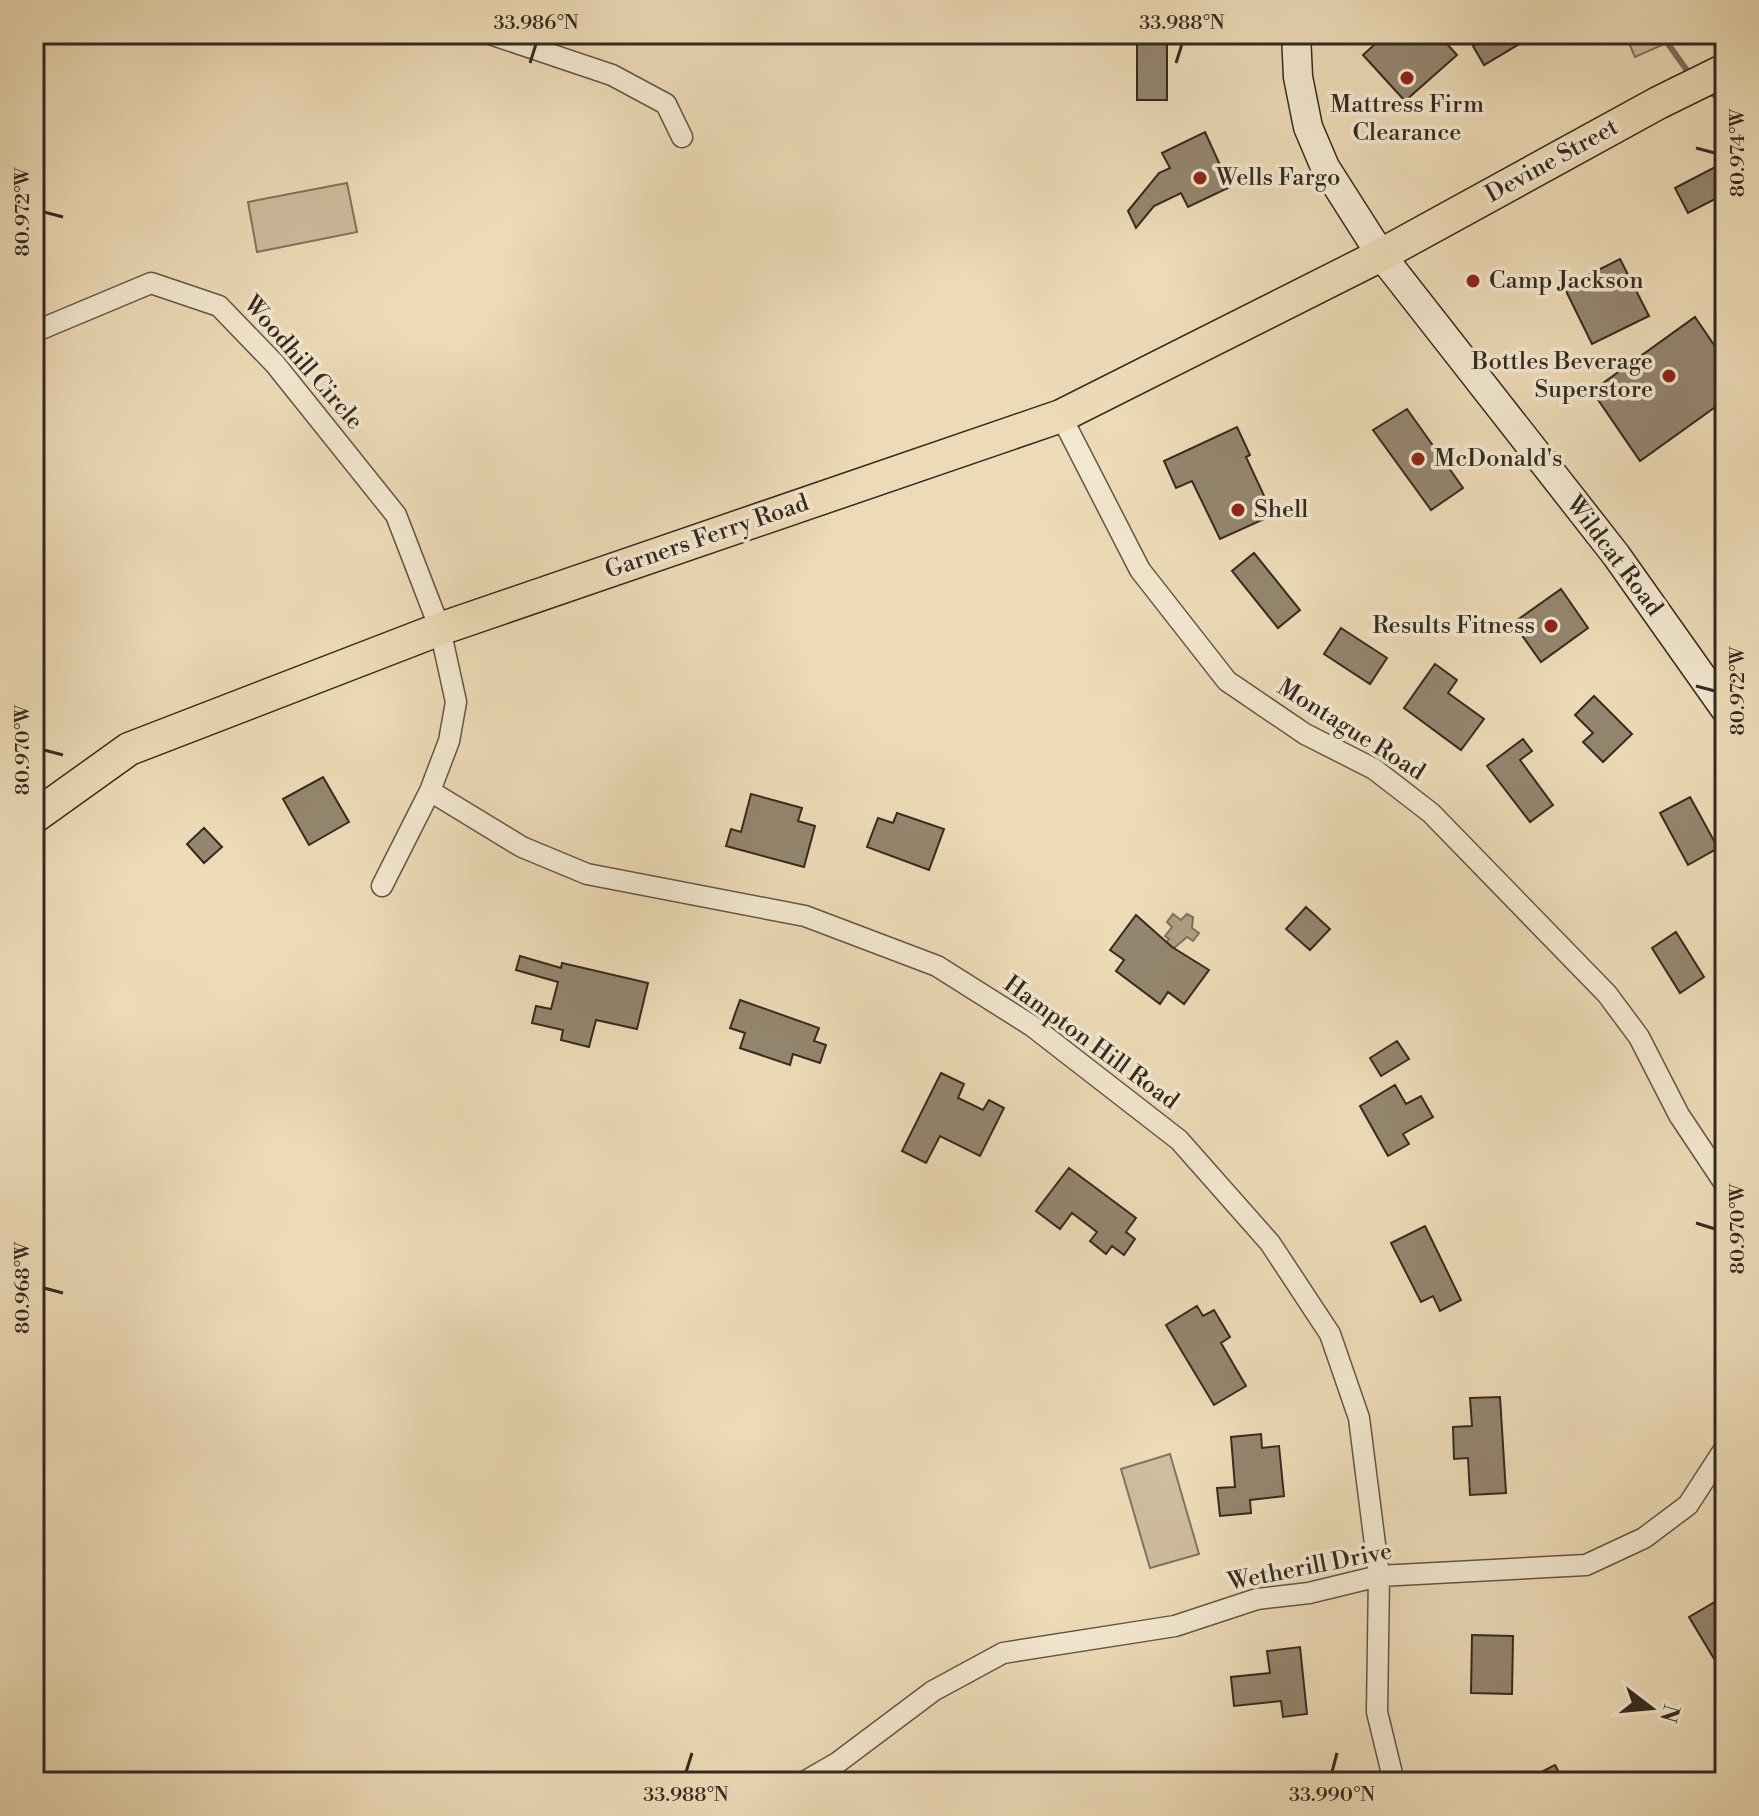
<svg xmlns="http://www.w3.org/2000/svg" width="1759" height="1816" font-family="'Libre Bodoni',serif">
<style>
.green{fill:#cebd9e;stroke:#817460;stroke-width:2}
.water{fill:#ae9f84;stroke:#7d705c;stroke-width:2}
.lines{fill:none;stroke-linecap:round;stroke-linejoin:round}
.stream{stroke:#7d705c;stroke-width:6}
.building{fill:#94866f;stroke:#342a21;stroke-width:2}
.street-casing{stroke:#625646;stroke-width:23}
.secondary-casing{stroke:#342a21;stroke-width:31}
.primary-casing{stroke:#342a21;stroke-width:35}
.street{stroke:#f3e8d0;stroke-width:20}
.secondary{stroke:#f3e8d0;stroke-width:28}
.primary{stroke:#eddbb7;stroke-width:32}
.ticks{fill:none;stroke:#342a21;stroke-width:3}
.poi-dot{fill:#8f2418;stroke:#f3e8d0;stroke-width:3}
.labels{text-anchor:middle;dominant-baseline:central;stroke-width:7;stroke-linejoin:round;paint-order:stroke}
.poi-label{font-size:24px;fill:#342a21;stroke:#f3e8d0;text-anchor:start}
.street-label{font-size:24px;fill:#342a21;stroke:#f3e8d0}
.neatline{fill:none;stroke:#342a21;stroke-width:3}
.ticks-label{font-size:20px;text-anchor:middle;fill:#342a21}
</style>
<rect width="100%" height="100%" fill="#eddbb7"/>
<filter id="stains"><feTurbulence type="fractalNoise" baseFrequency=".0025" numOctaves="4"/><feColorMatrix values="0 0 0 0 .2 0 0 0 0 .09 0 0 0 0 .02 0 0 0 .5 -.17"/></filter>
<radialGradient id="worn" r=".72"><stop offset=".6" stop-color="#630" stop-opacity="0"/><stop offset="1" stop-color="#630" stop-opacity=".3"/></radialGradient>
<!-- green -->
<path class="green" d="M1625,34h62l-52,23z
M347,183l10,49 -100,20 -9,-50z
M1170,1454l29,100 -49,14 -29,-99z"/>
<!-- water -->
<path class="water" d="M1173,914l8,6 6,-6 6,3 -1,11 7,5 -6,8 -6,-4 -13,11 -8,-5 3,-4 -4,-3 7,-9 -5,-5z"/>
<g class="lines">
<!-- stream -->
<path class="stream" d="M1661,34l30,42
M1709,91l16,13"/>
</g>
<!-- building -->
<path class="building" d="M1137,34h30v66h-30z
M1366,34h72l19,21 -52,46 -42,-46 12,-11z
M1494,34h42l-52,31 -11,-19z
M1205,132l25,55 -42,20 -7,-14 -27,13 -18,22 -8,-17 31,-38 11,-5 -8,-15z
M1717,166l8,16v12l-37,19 -13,-25z
M1620,259l29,57 -57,28 -28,-57z
M1695,317l30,44v39l-85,61 -48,-70z
M1407,409l56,79 -32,22 -58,-80z
M1237,427l13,28 -4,2 27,58 -53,24 -28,-58 -16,7 -12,-27z
M1254,553l46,57 -22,18 -46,-57z
M1561,589l27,39 -47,34 -28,-39z
M1341,628l46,30 -17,26 -46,-30z
M1435,664l22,16 -9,13 36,26 -23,31 -57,-42z
M1594,696l38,38 -29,28 -20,-20 10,-9 -18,-18z
M1523,739l9,12 -12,9 33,45 -23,17 -43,-56z
M323,777l26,45 -40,23 -26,-46z
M751,794l51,14 -4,13 17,5 -11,41 -78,-21 5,-17 10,3z
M1690,797l28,51 -30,17 -28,-52z
M897,813l47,16 -15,41 -62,-23 11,-29 15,5z
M204,828l18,19 -18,16 -17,-19z
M1306,907l24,22 -20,21 -24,-21z
M1136,915l36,32 37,23 -25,34 -16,-12 -8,12 -44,-33 8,-11 -14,-10z
M1676,932l28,45 -24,16 -28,-45z
M520,956l41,12 1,-5 86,20 -11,46 -41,-9 -7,27 -28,-7 2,-10 -31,-7 4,-17 15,3 7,-27 -42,-12z
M740,1000l79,28 -5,13 12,4 -6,18 -27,-9 -3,11 -50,-17 5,-15 -15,-5z
M1397,1041l12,18 -28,17 -11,-18z
M941,1073l23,11 -6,14 25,12 6,-10 15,8 -24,48 -40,-20 -14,27 -24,-12z
M1395,1085l11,19 15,-8 12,21 -30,17 6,10 -21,12 -28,-50z
M1069,1168l67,50 -10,14 9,7 -11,16 -12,-9 -6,8 -16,-13 7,-9 -25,-19 -12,16 -24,-18z
M1425,1226l36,74 -21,11 -7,-15 -12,6 -30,-59z
M1197,1306l6,10 11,-6 16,27 -9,6 25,43 -32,19 -48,-80z
M1500,1397l6,96 -36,2 -2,-37 -14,1 -1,-32 19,-1 -2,-28z
M1261,1434l1,14 17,-2 5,50 -34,4 1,13 -31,3 -3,-28 18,-1 -4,-50z
M1725,1596v81l-36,-60z
M1472,1635l41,1 -1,58 -41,-1z
M1300,1647l7,67 -24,3 -2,-16 -47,5 -3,-29 39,-4 -3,-22z
M1555,1765l9,17h-43z"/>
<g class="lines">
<!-- street casing -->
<g class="street-casing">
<path id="street" d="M490,34l122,41 54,29 16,33
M34,332l117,-49 68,23 56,58 121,151 44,114 16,73 -7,39 -19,50 92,56 65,27 218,42 132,50 95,60 147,114 91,103 60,91 29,84 20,158 -2,136 17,70
M1061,416l79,154 87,111 78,53 69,35 57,44 176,181 32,43 40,78 46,69
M382,886l48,-95
M804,1782l33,-19 96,-72 70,-38 172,-27 82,-27 52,-6 70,-17 207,-11 58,-27 44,-33 37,-57"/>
</g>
<!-- secondary casing -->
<g class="secondary-casing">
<path id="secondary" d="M1296,34l2,43 10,50 17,40 56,88 235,300 109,154"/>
</g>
<!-- primary casing -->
<g class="primary-casing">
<path id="primary" d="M34,817l95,-68 311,-120 621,-213 320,-161 277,-152 67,-33"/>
</g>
<!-- street -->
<use href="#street" class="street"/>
<!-- secondary -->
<use href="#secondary" class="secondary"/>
<!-- primary -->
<use href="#primary" class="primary"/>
</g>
<!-- ticks -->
<path class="ticks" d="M530,63l6,-19M1176,63l6,-19M1696,148l19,5M44,212l19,5M1696,686l19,5M44,750l19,5M1696,1223l19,6M44,1288l19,5M686,1772l6,-19M1332,1772l5,-19"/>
<!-- markers -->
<g class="poi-dot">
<circle cx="1407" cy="78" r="8"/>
<circle cx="1200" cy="178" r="8"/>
<circle cx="1473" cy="281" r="8"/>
<circle cx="1669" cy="376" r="8"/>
<circle cx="1418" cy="459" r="8"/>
<circle cx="1238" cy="510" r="8"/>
<circle cx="1551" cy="626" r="8"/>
</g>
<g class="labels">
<!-- poi labels -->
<g class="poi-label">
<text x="1407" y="105" text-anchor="middle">Mattress Firm<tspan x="1407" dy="28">Clearance</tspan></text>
<text x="1216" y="178">Wells Fargo</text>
<text x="1489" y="281">Camp Jackson</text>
<text x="1653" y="362" text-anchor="end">Bottles Beverage<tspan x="1653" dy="28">Superstore</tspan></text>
<text x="1434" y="459">McDonald's</text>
<text x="1254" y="510">Shell</text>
<text x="1535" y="626" text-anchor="end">Results Fitness</text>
</g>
<!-- street labels -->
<g class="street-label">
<text transform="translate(1552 161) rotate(-29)">Devine Street</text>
<text transform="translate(303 363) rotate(49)">Woodhill Circle</text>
<text transform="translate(707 537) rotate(-19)">Garners Ferry Road</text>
<text transform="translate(1614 556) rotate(53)">Wildcat Road</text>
<text transform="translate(1351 730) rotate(32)">Montague Road</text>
<text transform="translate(1091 1043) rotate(36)">Hampton Hill Road</text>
<text transform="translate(1310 1567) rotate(-11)">Wetherill Drive</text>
</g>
</g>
<!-- margin -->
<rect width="1759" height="1816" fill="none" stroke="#eddbb7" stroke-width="88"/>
<!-- north arrow -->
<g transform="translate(1651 1708) rotate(106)" stroke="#f3e8d0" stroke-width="6" paint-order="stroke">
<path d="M0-6L14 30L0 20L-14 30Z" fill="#342a21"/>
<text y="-12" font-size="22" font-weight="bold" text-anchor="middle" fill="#342a21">N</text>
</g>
<rect x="44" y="44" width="1671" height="1728" class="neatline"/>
<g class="ticks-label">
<text x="536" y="29">33.986°N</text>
<text x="1182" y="29">33.988°N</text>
<text transform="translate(1737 153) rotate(-90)" y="7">80.974°W</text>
<text transform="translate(22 212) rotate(-90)" y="7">80.972°W</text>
<text transform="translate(1737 691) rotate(-90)" y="7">80.972°W</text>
<text transform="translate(22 750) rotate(-90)" y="7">80.970°W</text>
<text transform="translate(1737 1229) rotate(-90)" y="7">80.970°W</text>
<text transform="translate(22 1288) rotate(-90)" y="7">80.968°W</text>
<text x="686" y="1801">33.988°N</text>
<text x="1332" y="1801">33.990°N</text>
</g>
<rect width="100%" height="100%" filter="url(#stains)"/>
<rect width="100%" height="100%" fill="url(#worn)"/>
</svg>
